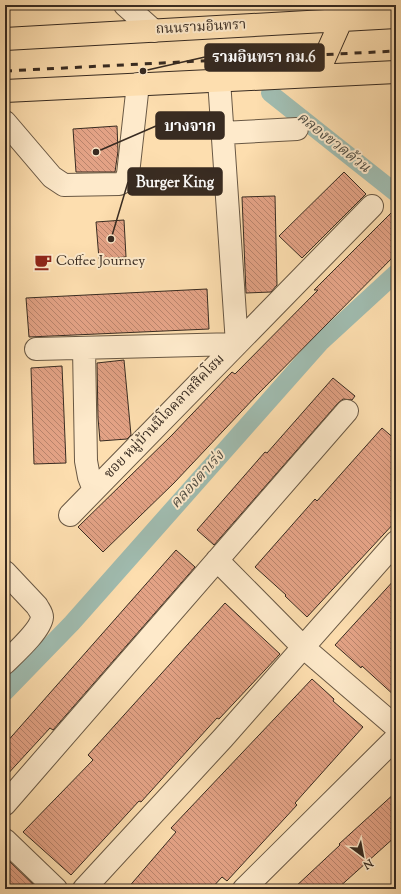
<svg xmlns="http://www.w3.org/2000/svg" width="401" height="894" font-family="'Sorts Mill Goudy','Noto Serif Thai',serif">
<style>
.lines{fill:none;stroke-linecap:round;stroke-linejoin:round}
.canal{stroke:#a0bcb0;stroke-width:18}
.building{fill:url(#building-back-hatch);stroke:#382b21}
.minor-casing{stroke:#695844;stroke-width:24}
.major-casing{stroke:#382b21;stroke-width:24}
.minor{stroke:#feeacb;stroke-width:22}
.major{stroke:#fddeaf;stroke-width:22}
.rail{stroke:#382b21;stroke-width:3;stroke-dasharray:7 7;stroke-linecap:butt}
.labels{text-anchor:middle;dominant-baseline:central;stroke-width:4;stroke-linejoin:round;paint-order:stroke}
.street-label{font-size:14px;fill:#382b21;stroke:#feeacb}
.poi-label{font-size:14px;fill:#382b21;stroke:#feeacb;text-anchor:start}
.water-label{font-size:15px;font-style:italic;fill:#524f45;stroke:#feeacb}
.leader{fill:none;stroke:#382b21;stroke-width:1.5}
.callout-dot{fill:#382b21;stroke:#feeacb;stroke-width:1.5}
.callout{fill:#382b21;stroke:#382b21;stroke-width:1.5}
.callout-label{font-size:15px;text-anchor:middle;font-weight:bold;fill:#fff}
</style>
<defs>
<pattern id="building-back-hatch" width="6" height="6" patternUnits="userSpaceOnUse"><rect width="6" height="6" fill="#e3a285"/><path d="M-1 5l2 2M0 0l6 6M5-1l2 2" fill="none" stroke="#b9846c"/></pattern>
</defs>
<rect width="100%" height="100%" fill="#fddeaf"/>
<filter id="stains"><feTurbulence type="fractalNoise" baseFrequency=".005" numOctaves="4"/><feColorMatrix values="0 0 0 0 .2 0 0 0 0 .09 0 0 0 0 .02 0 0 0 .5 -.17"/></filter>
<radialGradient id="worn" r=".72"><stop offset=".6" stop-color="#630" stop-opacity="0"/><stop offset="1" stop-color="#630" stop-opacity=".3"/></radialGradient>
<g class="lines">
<!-- canal -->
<path class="canal" d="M270,93l126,100
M5,692l67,-69 248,-280 76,-70"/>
</g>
<!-- building -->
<path class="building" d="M117,126l1,25 -3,21h-39l-3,-43z
M344,172l22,22 -64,64 -23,-22z
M275,196l2,89 -6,7 -25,1 -4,-96z
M396,208v46l-139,141 -83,88 -71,69 -25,-25 94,-92 60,-63 3,2 83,-84h-4z
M124,220l2,37 -27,2 -3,-37z
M207,289l2,40 -180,8 -3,-39z
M124,360l7,75 -4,4 -27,2 -2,-23 -1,-55z
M62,366l4,97 -32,1 -3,-96z
M333,378l22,18 -3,4 -9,-1 -5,4 -124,142 -17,-15 68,-78 2,1z
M382,428l14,12v81l-89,96 -22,-21 1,-1 -31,-28 60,-68 2,2z
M176,550l19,17 -142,163 -3,-2 -45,49v-33z
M396,578v119l-34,-31 -1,2 -26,-23z
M225,603l55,51 -61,65 -2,-1 -76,84 -2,-1 -68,74 -48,-43 70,-72 -5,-5z
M312,679l22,20 -1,2 30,26 -68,76 2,2 -70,76 -5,-4 -11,12h-84l49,-57 -5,-4z
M396,792v44l-59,53h-44l47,-44 -1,-1z
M5,857l33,32h-33z"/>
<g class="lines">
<!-- minor casing -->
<g class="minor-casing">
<path id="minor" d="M125,5l29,26
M341,21l15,-16
M5,122l47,55 12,8 55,-1 6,-3 3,-7 10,-90
M222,133l75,-4
M84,348l2,113 3,16 5,13
M36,349l201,-5 -18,-264
M70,515l302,-309
M217,560l86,87 93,80
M5,572l32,34c2,4 5,7 5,11 -1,13 -28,37 -37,46
M5,804l342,-393
M5,840l51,49
M84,889l139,-151 173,-196
M244,889l152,-151"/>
</g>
<!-- major casing -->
<g class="major-casing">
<path id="major" d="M5,39l391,-22
M317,75l24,-54
M5,91l391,-19"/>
</g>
<!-- minor -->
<use href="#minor" class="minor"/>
<!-- major -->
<use href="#major" class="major"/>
<!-- rail -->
<path class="rail" d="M5,71l391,-20"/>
</g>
<!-- icons -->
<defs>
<g id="cafe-bare" transform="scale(1.38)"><path d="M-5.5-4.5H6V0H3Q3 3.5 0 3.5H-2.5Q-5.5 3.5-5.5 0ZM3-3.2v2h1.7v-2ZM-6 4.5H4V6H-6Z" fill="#8f2418" stroke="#feeacb" stroke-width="2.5" paint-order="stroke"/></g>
</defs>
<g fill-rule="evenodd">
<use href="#cafe-bare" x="43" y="262"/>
</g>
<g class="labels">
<!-- street labels -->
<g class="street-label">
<text transform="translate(201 28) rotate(-3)">ถนนรามอินทรา</text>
<text transform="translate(165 417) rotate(-46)">ซอย หมู่บ้านนีโอคลาสสิคโฮม</text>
</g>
<!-- poi labels -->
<g class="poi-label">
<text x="56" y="262">Coffee Journey</text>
</g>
<!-- water labels -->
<g class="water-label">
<text transform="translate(333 143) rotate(38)">คลองขวดด้วน</text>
<text transform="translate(198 480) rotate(-48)">คลองตาเร่ง</text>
</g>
</g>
<!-- callouts -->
<path class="leader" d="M143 71L205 57M96 152L156 126M111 239L128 182"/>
<g class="callout-dot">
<circle cx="143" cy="71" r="4"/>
<circle cx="96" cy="152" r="4"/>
<circle cx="111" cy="239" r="4"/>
</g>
<g class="callout">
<rect x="205" y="44" width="119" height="27" rx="4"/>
<rect x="156" y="112" width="68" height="27" rx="4"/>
<rect x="128" y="168" width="94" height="27" rx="4"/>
</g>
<g class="callout-label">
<text x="264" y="62">รามอินทรา กม.6</text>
<text x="190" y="131">บางจาก</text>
<text x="175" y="187">Burger King</text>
</g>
<!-- margin -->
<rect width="401" height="894" fill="none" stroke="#fddeaf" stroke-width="20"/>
<rect x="6" y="6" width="389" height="882" fill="none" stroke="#382b21" stroke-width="2"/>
<rect x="10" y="10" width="381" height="874" fill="none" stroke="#382b21"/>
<!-- north arrow -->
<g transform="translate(363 856) rotate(148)" stroke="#feeacb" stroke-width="3" paint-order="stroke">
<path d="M0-3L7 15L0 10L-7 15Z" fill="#382b21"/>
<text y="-6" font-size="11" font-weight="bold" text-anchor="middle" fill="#382b21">N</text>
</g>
<rect width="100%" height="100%" filter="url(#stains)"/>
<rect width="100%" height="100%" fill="url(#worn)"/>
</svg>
